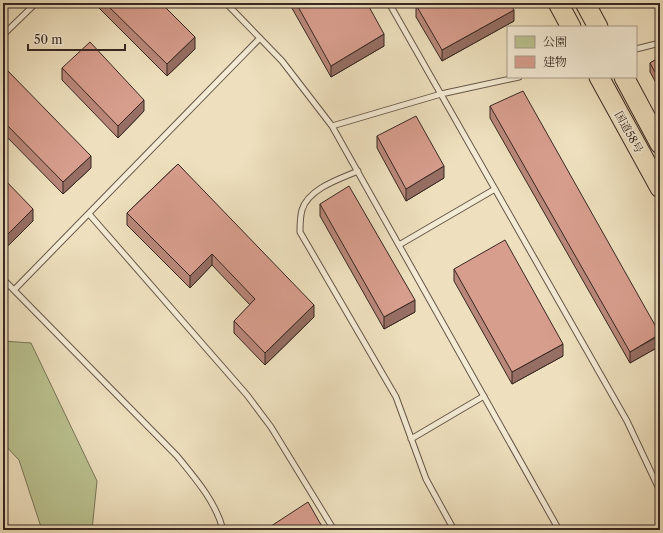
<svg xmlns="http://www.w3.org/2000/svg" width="663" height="533" font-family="'Libre Caslon Text','Noto Serif JP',serif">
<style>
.green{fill:#bac290;stroke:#787559}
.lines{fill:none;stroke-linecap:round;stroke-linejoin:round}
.lane-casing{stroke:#655649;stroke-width:7}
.highway-casing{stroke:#372822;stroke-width:21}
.lane{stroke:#f4ebd5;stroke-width:5}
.highway{stroke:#eee0be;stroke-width:19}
.wall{fill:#b98779;stroke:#372822}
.shaded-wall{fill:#966e63;stroke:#372822}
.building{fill:#d79d8d;stroke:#372822}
.labels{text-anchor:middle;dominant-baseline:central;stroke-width:4;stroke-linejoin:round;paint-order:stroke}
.street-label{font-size:11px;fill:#372822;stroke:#f4ebd5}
</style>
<rect width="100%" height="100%" fill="#eee0be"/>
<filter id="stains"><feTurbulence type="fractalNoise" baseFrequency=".005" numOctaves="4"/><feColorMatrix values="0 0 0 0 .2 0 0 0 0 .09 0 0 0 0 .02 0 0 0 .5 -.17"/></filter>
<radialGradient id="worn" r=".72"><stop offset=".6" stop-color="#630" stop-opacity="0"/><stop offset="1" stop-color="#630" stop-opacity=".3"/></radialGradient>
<!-- green -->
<path class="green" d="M3,341l28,2 66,138 -5,49h-50l-23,-70 -16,-17z"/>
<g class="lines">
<!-- lane casing -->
<g class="lane-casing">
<path id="lane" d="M226,3l56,58 50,65 227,404
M389,3l238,418 33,70
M3,35l33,-32
M636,49l24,-6
M332,126l109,-32 78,-17
M358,171c-19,8 -50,18 -56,39 -2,7 -2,15 -2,22l96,165 30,82 28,51
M89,214l158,181 24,32 63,103
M399,245l96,-56
M3,279l174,177c18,22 39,46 46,74
M14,290l246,-252
M411,439l73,-43"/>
</g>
<!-- highway casing -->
<g class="highway-casing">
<path id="highway" d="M558,3l13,24
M585,3l13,24
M599,77l61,111
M624,77l36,67"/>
</g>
<!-- lane -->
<use href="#lane" class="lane"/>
<!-- highway -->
<use href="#highway" class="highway"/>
</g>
<!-- wall -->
<path class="wall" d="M94,3h67l34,46 -28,27z
M289,3h78l17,43 -53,31z
M416,5l98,16 -72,40 -26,-44z
M660,57v33l-10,-18v-9z
M62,68l82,43 -26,27 -56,-58z
M3,76l88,92 -28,26 -60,-61z
M490,106l170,228v12l-30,17 -140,-245z
M377,136l67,42 -38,23 -29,-53z
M178,164l136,153 -49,48 -31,-32v-12l16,-16 -38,-40 -22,23 -63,-63v-12z
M3,178l30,43 -27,27 -3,-3z
M320,204l95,108 -31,17 -64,-113z
M454,269l109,87 -51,28 -58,-103z"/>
<!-- shaded-wall -->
<path class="shaded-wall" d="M514,10v11l-72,40v-11z
M384,34v12l-53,31v-11z
M195,37v12l-28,27v-12z
M144,100v11l-26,27v-12z
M91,156v12l-28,26v-12z
M444,166v12l-38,23v-12z
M33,209v12l-27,27v-12z
M212,254v11l-22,23v-12z
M415,300v12l-31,17v-12z
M314,305v12l-49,48v-12z
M660,335v11l-30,17v-11z
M563,344v12l-51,28v-12z"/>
<!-- building -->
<path class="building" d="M105,3h56l34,34 -28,27z
M296,3h71l17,31 -53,32z
M420,3h90l4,7 -72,40 -26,-45z
M90,42l54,58 -26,26 -56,-58z
M660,57v24l-10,-18z
M8,71l83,85 -28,26 -60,-61v-45z
M523,91l137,243 -30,18 -140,-246z
M416,116l28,50 -38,23 -29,-53z
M178,164l136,141 -49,48 -31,-32 21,-22 -43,-45 -22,22 -63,-63z
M3,178l30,31 -27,27 -3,-3z
M349,186l66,114 -31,17 -64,-113z
M505,240l58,104 -51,28 -58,-103z
M308,502l16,28h-59z"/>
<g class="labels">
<!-- street labels -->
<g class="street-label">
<text transform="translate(629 132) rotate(61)">国道58号</text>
</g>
</g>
<!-- margin -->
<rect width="663" height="533" fill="none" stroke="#eee0be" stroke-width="16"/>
<rect x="4" y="4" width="655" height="525" fill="none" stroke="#372822" stroke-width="2"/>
<rect x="8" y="8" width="647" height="517" fill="none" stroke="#372822"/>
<!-- legend -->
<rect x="507" y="26" width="130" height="52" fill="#f4ebd5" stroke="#a89d8d"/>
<rect x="515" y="36" width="20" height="12" fill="#bac290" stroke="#a89d8d"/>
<text x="543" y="46" font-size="12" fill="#372822">公園</text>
<rect x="515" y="56" width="20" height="12" fill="#d79d8d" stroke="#a89d8d"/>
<text x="543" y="66" font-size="12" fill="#372822">建物</text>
<!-- scale -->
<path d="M28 44v6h97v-6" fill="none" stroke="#372822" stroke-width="2"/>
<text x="34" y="44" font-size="12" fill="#372822" stroke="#f4ebd5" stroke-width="3" paint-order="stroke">50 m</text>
<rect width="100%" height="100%" filter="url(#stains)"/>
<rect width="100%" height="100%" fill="url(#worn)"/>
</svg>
